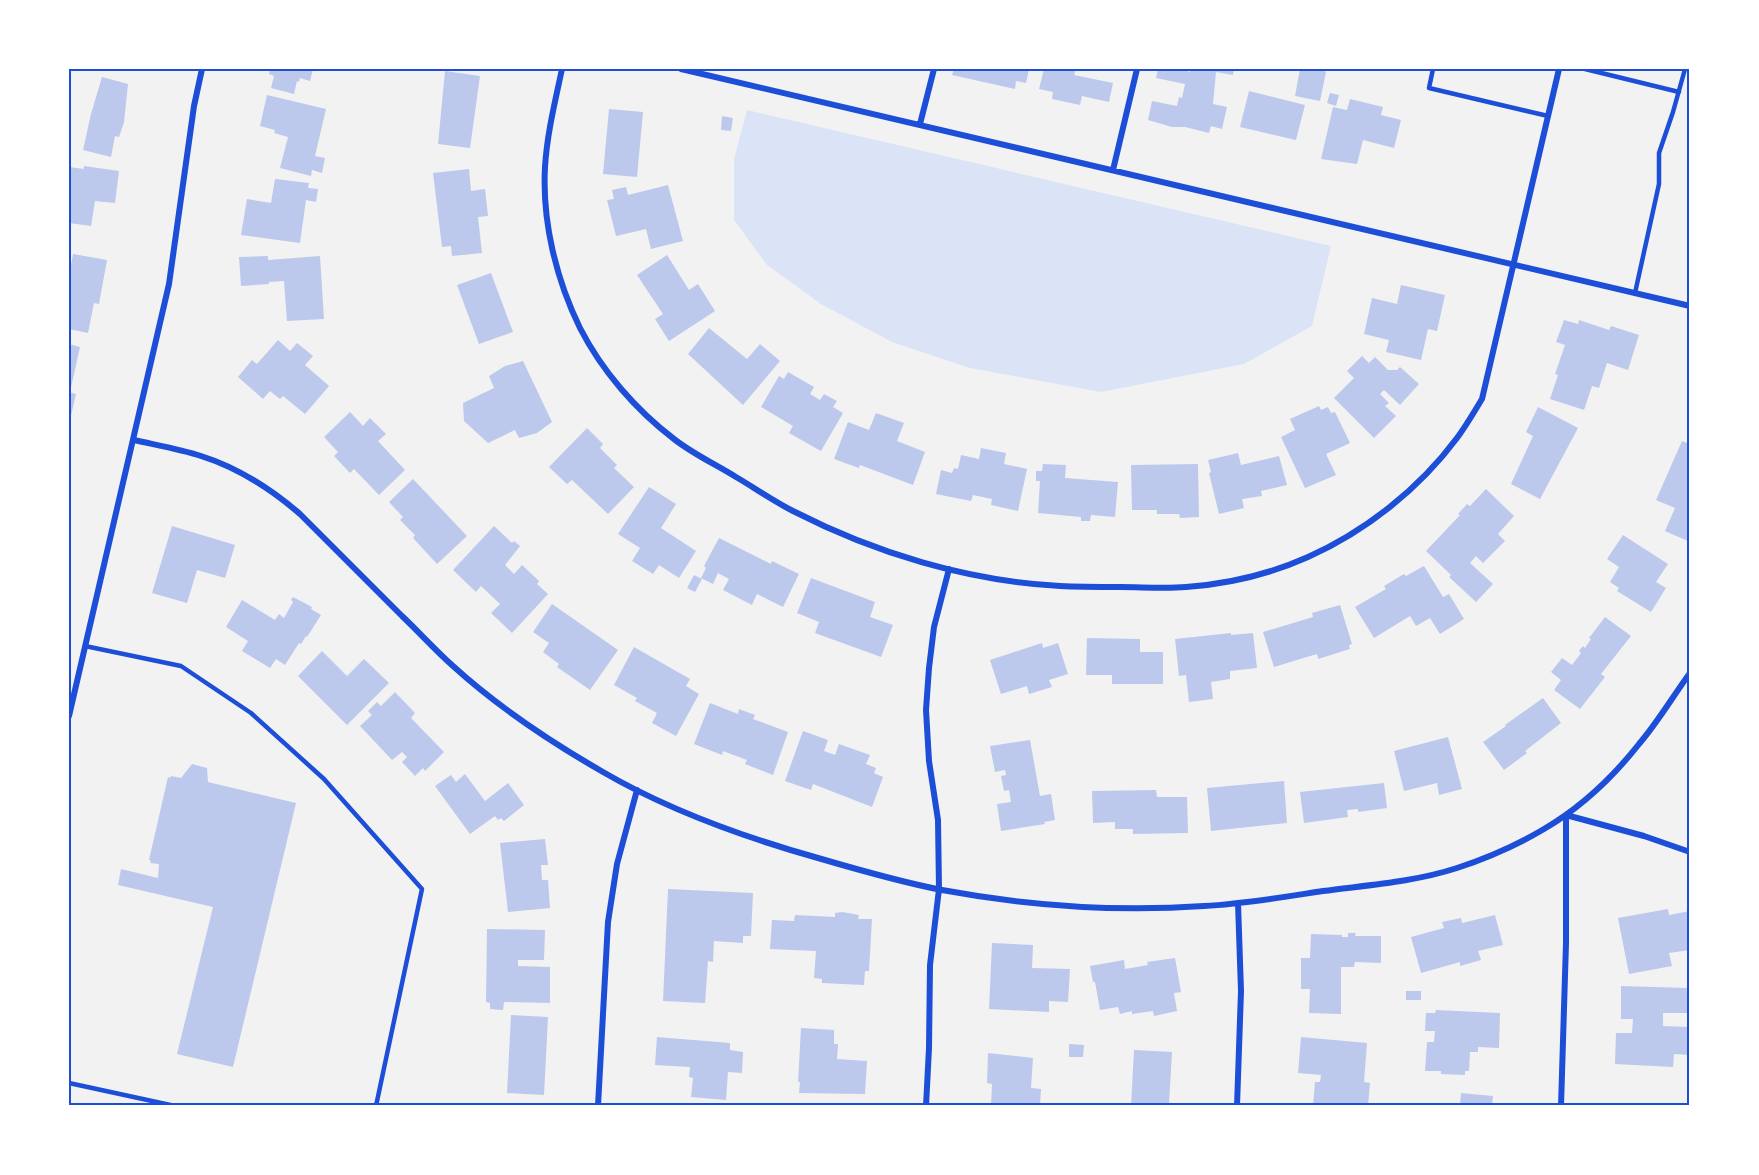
<svg xmlns="http://www.w3.org/2000/svg" width="1759" height="1175" font-family="Raleway,sans-serif">
<style>
.green{fill:#dbe4f7}
.building{fill:#bdc9ec}
.lines{fill:none;stroke-linecap:round;stroke-linejoin:round}
.service{stroke:#1d4ed8;stroke-width:4.5}
.minor{stroke:#1d4ed8;stroke-width:6}
.neatline{fill:none;stroke:#1d4ed8;stroke-width:2}
</style>
<rect width="100%" height="100%" fill="#f2f2f2"/>
<!-- green -->
<path class="green" d="M747,110l584,136 -19,80 -68,38 -143,28 -131,-24 -78,-26 -71,-38 -54,-39 -33,-45v-61z"/>
<!-- building -->
<path class="building" d="M270,69h43l-3,12 -10,-3 -1,4 -2,-1 -3,13 -23,-6 3,-12 -5,-2z
M954,69h75l-3,14 -10,-2 -1,8 -63,-14z
M1044,69h32l-2,6 39,8 -4,19 -27,-6 -2,9 -28,-6 1,-7 -14,-3z
M1158,69h29v2l3,1v-3h44l-1,6 -17,-3 -3,32 14,3 -5,22 -11,-3 -2,7 -24,-6h-13l-24,-7 4,-19 25,5 2,-9 3,1 3,-14 -29,-6z
M1300,69h25v3h1l-6,29 -25,-5z
M445,71l35,5 -10,72 -32,-4z
M102,77l26,7 -4,38 -5,15 -4,-1 -4,21 -28,-7 8,-36z
M1249,91l56,14 -9,35 -56,-13z
M1330,93l9,2 -3,11 -9,-3z
M267,95l59,14 -11,47 10,2 -3,15 -10,-3 -1,6 -31,-8 8,-31 -14,-4 1,-3 -15,-4z
M1350,99l33,8 -2,8 20,5 -7,28 -31,-8 -6,24 -36,-5 12,-52 14,3z
M609,109l34,3 -6,65 -34,-3z
M722,116l11,2 -2,13 -10,-1z
M84,166l35,5 -4,32 -20,-2 -4,25 -22,-3v-56l15,2z
M469,169l2,22 14,-2 3,27 -10,1 4,36 -30,3 -1,-10 -9,1 -9,-74z
M275,179l34,4 -1,5 10,1 -2,13 -10,-2 -6,43 -59,-8 6,-36 24,4z
M668,185l15,56 -32,8 -5,-20 -30,7 -9,-36 7,-1 -2,-9 14,-3 2,8z
M73,254l34,6 -8,44 -5,-1 -6,30 -19,-4v-53z
M667,255l22,35 9,-6 17,27 -46,30 -14,-22 8,-5 -26,-39z
M268,256v4l52,-4 4,63 -37,2 -3,-40 -15,1v2l-28,2 -2,-29z
M491,273l22,59 -34,12 -22,-59z
M1401,285l44,10 -8,36 -9,-2 -7,31 -35,-8 3,-12 -25,-6 8,-36 25,6z
M1564,320l14,4 1,-4 30,10 2,-4 28,9 -11,35 -21,-7 -8,25 -7,-2 -8,24 -34,-11 8,-24 -3,-1 10,-29 -9,-3z
M709,328l38,31 13,-15 20,17 -37,44 -55,-51z
M278,340l12,11 7,-8 16,13 -8,9 24,21 -24,28 -22,-18 -3,3 -10,-8 -7,8 -25,-22 14,-17 5,4z
M69,344l11,3 -10,45h-1z
M1362,356l7,7 6,-6 13,13h9l3,-3 19,17 -19,21 -16,-15 -4,4 9,9 -4,3 11,10 -22,22 -40,-40 20,-20 -7,-7z
M523,361l29,61 -15,11 -18,5 -4,-8 -27,13 -24,-22 -1,-18 31,-15 -5,-12 16,-10z
M788,372l26,15 -4,7 10,6 4,-6 13,7 -4,6 10,6 -22,38 -32,-18 4,-7 -32,-19 18,-31 5,3z
M69,392l7,2 -6,26h-1z
M1319,406l2,4 7,-3 3,6 4,-1 15,31 -24,11 10,21 -31,13 -24,-51 14,-7 -5,-11z
M1538,407l40,21 -38,71 -29,-15 22,-48 -7,-4z
M350,412l13,14 7,-8 16,16 -8,7 27,29 -26,25 -25,-26 -4,4 -16,-17 4,-4 -14,-15z
M876,413l28,10 -7,18 28,11 -12,33 -53,-20 -1,3 -25,-9 14,-37 21,8z
M587,428l16,16 -3,4 17,17 -3,3 20,19 -26,27 -36,-34 -5,4 -18,-17z
M1682,441l8,3v98l-25,-11 10,-23 -19,-8z
M981,448l25,5 -2,11 23,5 -9,42 -27,-6 1,-6 -19,-4 -2,6 -35,-7 5,-24 11,3 2,-5 4,1 3,-14 18,4z
M1238,453l3,12 38,-9 8,29 -26,6 1,5 -20,3 2,9 -25,6 -10,-41 2,-1 -3,-12z
M1043,464l23,1 -1,13 53,4 -3,35 -24,-2 -1,6h-9v-4l-43,-4 2,-32h-4v-10h6z
M1198,464l1,53 -19,1 -1,-4h-22v-4h-25l-1,-45z
M413,479l54,57 -30,28 -24,-26 2,-3 -15,-15 3,-3 -14,-15z
M649,487l27,17 -15,24 35,23 -17,27 -20,-13 -6,9 -21,-13 8,-13 -22,-14z
M1486,489l28,27 -16,18 7,7 -22,22 -7,-7 -6,7 23,21 -17,18 -27,-25 2,-2 -25,-24 34,-36 -2,-1 9,-10 3,2z
M172,526l63,19 -10,33 -28,-8 -10,33 -35,-10z
M494,526l18,17 2,-2 6,5 -15,19 9,9 8,-9 17,16 -2,3 11,10 -36,39 -21,-20 9,-9 -19,-18 -5,6 -23,-22z
M1623,535l45,29 -12,18 10,6 -15,24 -34,-21 2,-3 -9,-6 9,-15 -12,-8z
M719,538l52,26 1,-3 27,13 -16,33 -26,-13 -5,11 -29,-15 6,-11 -11,-6 -5,11 -12,-6 5,-10 -2,-2z
M1424,566l19,31 6,-3 15,25 -24,15 -10,-16 -14,8 -6,-10 -36,22 -19,-31 31,-18 -2,-3 20,-12 2,2z
M694,575l8,4 -7,13 -8,-4z
M811,578l64,24 -5,15 23,8 -12,32 -66,-24 4,-11 -22,-9z
M293,597l19,10 -1,2 10,6 -14,22 -1,-1 -5,8 -2,-1 -14,22 -9,-6 -6,9 -28,-17 6,-10 -22,-14 16,-27 33,20 4,-6 5,4 9,-16 -2,-2z
M552,604l66,46 -28,40 -33,-23 2,-3 -16,-12 6,-9 -16,-11z
M1340,605l12,39 -3,1 1,4 -32,10 -1,-5 -43,13 -11,-35 50,-15 -1,-4z
M1605,617l26,19 -30,38 4,3 -25,32 -26,-19 7,-10 -10,-8 11,-14 10,7 9,-12 -2,-2 4,-5 2,2 6,-9 -2,-1z
M1231,633v2l22,-2 4,35 -27,3v8l-19,3 2,17 -24,3 -3,-27 -7,1 -4,-37z
M1087,638l53,1v13h23v32h-51v-9h-26z
M1042,643l1,5 15,-5 10,31 -19,6 3,7 -23,7 -2,-8 -26,8 -11,-34z
M634,647l56,32 -4,7 13,8 -23,42 -24,-13 5,-10 -22,-12 2,-3 -23,-13z
M322,651l25,25 17,-17 25,24 -42,42 -49,-49z
M395,692l20,21 -4,5 33,34 -19,19 -2,-3 -8,8 -13,-14 5,-5 -5,-5 -10,8 -32,-34 12,-11 -4,-4 9,-9 4,4z
M1543,698l18,25 -36,28 2,2 -23,17 -21,-28 23,-16 -1,-1z
M710,703l28,11 1,-5 16,6 -2,4 35,13 -15,43 -28,-11 2,-4 -24,-9 -1,4 -28,-11z
M803,731l25,9 -4,11 11,4 4,-11 31,11 -4,9 10,4 -2,5 9,4 -11,30 -59,-23 -2,6 -26,-9z
M1448,737l14,52 -23,6 -2,-12 -33,8 -10,-40z
M1030,740l10,56 11,-2 4,26 -11,2 1,2 -44,7 -4,-27 14,-2 -2,-12 -5,1 -3,-15 5,-1 -1,-5 -10,2 -5,-26z
M192,764l15,4 1,14 88,21 -63,264 -56,-13 36,-147 -95,-22 3,-16 37,9 1,-14 -9,-1 1,-2 -2,-1 19,-83 2,1 1,-2 10,2z
M465,774l20,27 23,-18 16,22 -20,16 -3,-3 -3,2 -3,-4 -25,18 -35,-48 16,-11 5,7z
M1284,781l3,42 -76,8 -4,-43z
M1384,783l3,25 -29,4v-3l-11,1 1,7 -44,6 -4,-31z
M1156,790l1,7h30l1,36 -55,1v-5h-18v-7l-22,1 -1,-32z
M545,839l3,26h-7l1,15h6l2,28 -42,4 -8,-69z
M668,889l85,4 -2,43h-8v7l-29,-2 -1,21 -5,-1 -3,42 -42,-2z
M1668,909l1,6 21,-4v39l-21,3 3,13 -43,8 -11,-56z
M842,912l17,3 -1,4h14l-3,52h-4l-1,14 -42,-2v-4l-8,-1 2,-27 -46,-2 2,-29 22,1 1,-6 40,2v-4z
M1495,915l8,30 -25,6 3,9 -21,6v-4l-39,11 -10,-36 33,-9 -2,-6 19,-4 1,5z
M487,929l58,1 -1,30h-26v6l32,1v36l-46,-1 -1,8 -13,-1v-6l-4,-1z
M1348,933h8l-1,3h26v27l-26,-1 -1,5h-13v47l-32,-1 1,-24h-9v-31h9l1,-24 31,1v2h6z
M992,943l41,2 -1,23 38,1 -2,33 -19,-1v11l-60,-3z
M1175,958l6,34 -7,1 3,18 -23,5 -1,-5 -21,3v-3l-12,3 -2,-7 -18,3 -5,-28h-2l-3,-16 34,-6 1,9 23,-4 -1,-3z
M1621,986l67,2 -1,25h-24v13l27,1v28l-16,-1 -1,13 -58,-3 1,-31h16l1,-14h-12z
M1406,991h15v9h-15z
M1436,1010l64,3 -1,35 -21,-1v5h-8l-1,19h-4v4l-24,-1v-3h-16l2,-29h7l1,-11h-10l1,-18h9z
M511,1015l37,2 -4,78 -37,-2z
M801,1028l33,2v14h4l-1,15 30,2 -2,33 -66,-1 1,-11h-2z
M657,1037l73,6v7l13,2 -1,21 -14,-1 -2,28 -35,-3 2,-19 -4,-1 1,-10 -35,-2z
M1301,1037l66,6 -3,39 6,1 -2,23h-55l2,-24h5l1,-7 -23,-2z
M1069,1044l15,1 -1,12h-14z
M1134,1050l38,2 -3,52h5v2h-43z
M988,1053l45,5 -2,30 10,1 -1,17h-49l1,-22 -5,-1z
M1461,1093l32,3 -1,10h-32z"/>
<g class="lines">
<!-- service -->
<path class="service" d="M1433,69l-4,19 119,28
M1585,69l94,23
M1635,293l24,-109v-31l14,-41 12,-43
M85,646l96,20 70,47 73,66 98,110 -46,217
M69,1083l106,23"/>
<!-- minor -->
<path class="minor" d="M562,69c-7,33 -15,65 -17,98 -3,54 11,112 35,161 22,43 56,82 94,111 19,15 41,25 62,38 19,11 37,24 57,34 82,42 174,70 267,75 20,1 40,1 60,1 22,0 44,2 66,0 42,-3 84,-13 122,-30 58,-26 111,-68 149,-119 9,-12 17,-26 25,-39l77,-330
M681,69l1009,237
M920,124l14,-55
M1113,170l24,-101
M134,440c22,5 46,9 67,16 38,12 70,33 99,58 34,34 68,68 102,102 17,16 33,34 51,50 45,41 98,76 150,106 67,39 140,65 215,86 41,12 82,24 124,32 86,16 175,22 262,16 40,-2 80,-9 119,-15 45,-6 91,-9 134,-23 30,-10 60,-23 87,-39 36,-21 69,-52 95,-85 19,-22 34,-48 51,-71
M69,716l100,-432 25,-178 8,-37
M598,1106l10,-184 9,-58 20,-74
M926,1106l3,-58 1,-83 9,-76 -1,-69 -9,-59 -3,-51 3,-42 5,-41 15,-58
M1237,1106l4,-115 -3,-88
M1561,1106l5,-163v-128l78,21 46,16"/>
</g>
<!-- border -->
<rect width="1759" height="1175" fill="none" stroke="#ffffff" stroke-width="141"/>
<rect x="70" y="70" width="1618" height="1034" class="neatline"/>
</svg>
